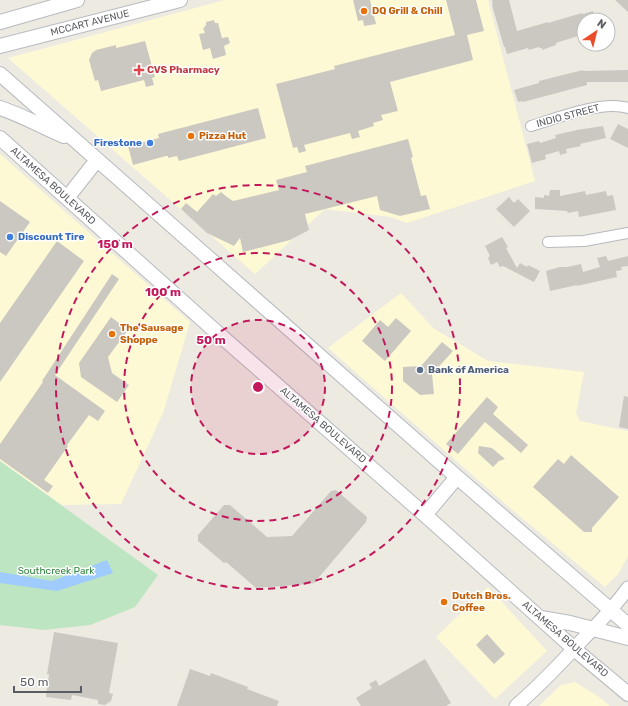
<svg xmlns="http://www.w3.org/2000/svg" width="628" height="706" font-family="Rubik,sans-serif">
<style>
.commercial{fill:#fef9d5}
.green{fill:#bde5c1}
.water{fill:#9fcbff}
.building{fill:#cac8c0}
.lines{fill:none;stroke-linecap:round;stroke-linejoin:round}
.minor-casing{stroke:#b7b8be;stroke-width:12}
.tertiary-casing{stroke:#b7b8be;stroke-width:15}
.secondary-casing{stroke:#b7bac0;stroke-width:16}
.minor{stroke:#fff;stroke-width:10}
.tertiary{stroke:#fff;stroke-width:13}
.secondary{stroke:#fff;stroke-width:14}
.ring{fill:none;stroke:#c2185b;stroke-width:2;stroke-dasharray:7 5}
.food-dot{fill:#e8710a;stroke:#fff;stroke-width:1.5}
.health-dot{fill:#e0444e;stroke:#fff;stroke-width:1.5}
.shop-dot{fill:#3f7fe0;stroke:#fff;stroke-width:1.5}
.service-dot{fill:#5c6f8a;stroke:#fff;stroke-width:1.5}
.labels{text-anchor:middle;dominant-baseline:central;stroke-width:3;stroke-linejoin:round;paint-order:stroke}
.food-label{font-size:10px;font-weight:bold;fill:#c56008;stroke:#fff;text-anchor:start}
.street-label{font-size:10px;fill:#5a5d62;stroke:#fff}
.health-label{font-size:10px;font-weight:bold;fill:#be3a42;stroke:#fff;text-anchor:start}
.shop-label{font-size:10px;font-weight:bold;fill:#366cbe;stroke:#fff;text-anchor:end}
.service-label{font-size:10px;font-weight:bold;fill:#4e5e75;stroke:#fff;text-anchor:start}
.park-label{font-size:10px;fill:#348641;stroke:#fff}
.centre{fill:#c2185b;stroke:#fff;stroke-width:2}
.ring-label{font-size:12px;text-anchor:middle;font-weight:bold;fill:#c2185b;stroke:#fff;stroke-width:3;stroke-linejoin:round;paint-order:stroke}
</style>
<rect width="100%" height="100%" fill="#edebe1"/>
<!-- commercial -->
<path class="commercial" d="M225,0h263l47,181 -128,42 -16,-6 -66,-8 -70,65 -247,-216z
M0,154l190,168 -27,91 -42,91 -59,1 -62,-44z
M401,293l32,35 55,33 96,11 -8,41 4,8 48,10v125l-10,18 -13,13 -95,-79 -182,-160z
M488,587l59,64 -52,48 -59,-62z
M575,682l24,15 11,9h-71l22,-21z"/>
<!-- green -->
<path class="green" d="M0,461l158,114 -23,32 -45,18 -46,5 -44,-5z"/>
<!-- water -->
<path class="water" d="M107,560l6,13 -56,18 -57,-8v-11l52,9z"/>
<!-- building -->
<path class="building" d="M353,0h17l6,24 -12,2 -1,-6 -5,1z
M446,0h30l8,31 -17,4 6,25 -83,22 8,29 -17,4 2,5 -10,3 1,3 -16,5 2,6 -8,2 -2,-6 -46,12 2,6 -7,2 -2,-6 -4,1 -17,-64 59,-15 -1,-3 121,-31z
M492,0h17l8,31 31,-9v1l34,-10 1,1 10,-3 2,9h-11v14l-28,9v2l-14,5v-2h-2l-1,-1 -10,3 -1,-2 -21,6 -2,-7h-1l-12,-42h1z
M615,0h13v12z
M214,20l1,3h3l4,15 6,-1 2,6 -6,3 2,9 -13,4 -3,-11 -7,2 -4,-16 6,-1 -2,-5h2l-1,-2h2v-4z
M145,41l10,36 -3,1 2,7 -8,2 -2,-7 -43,11 -3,-11 -3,1 -6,-21 3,-7 4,-3 20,-5v3z
M583,70v1l45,-1v12h-41v3l-64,17 -1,-1 -4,1 -4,-12 25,-7v-2z
M258,108l8,30 -87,23 -2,-5 -9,2v-2h-2l-33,9 -5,-19 31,-8 -1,-4z
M618,124l10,5v19l-18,-9z
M603,126l3,12 -26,6 1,2 -15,3 1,4 -7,2 -1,-4 -14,4 1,4 -14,4 -5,-19 12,-3 1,2 16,-5 -1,-3 22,-5z
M408,139l5,18 -2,1 10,38 5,-1 4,14 -30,7 -20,-6 -3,-14 -72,18 4,16 -19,10 -47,12 -3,-14 -6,8 -27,-13 -26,-24 5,-6 11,9 16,-18 3,2 5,-4 6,5 6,4 46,-11 -3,-10 31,-8 -2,-6z
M550,190h10v6l25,-5 1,4 20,-4 1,5 6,-1 3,15 -37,7 -1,-6 -10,2 -1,-2 -32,-2v-12l9,1v-3l5,1z
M509,197l5,6 4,-4 12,12 -16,16 -18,-18z
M0,201l30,21 -24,34 -6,-4z
M502,237l6,10 -2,1 11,20 3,-5 7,4 1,-2 12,6 -6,11 -31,-16 -3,1 -3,-5 -6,3 -3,-7 2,-2 -5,-10z
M57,241l27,20 -84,121v-59z
M606,256l2,5 20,-5v10l-7,1 1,3 -6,1 1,6 -40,9v-1l-27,6 -4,-20 14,-4h7l14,-3 2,8 17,-5 -3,-9z
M112,274l7,5 -64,96 50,36 -7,10 -9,-6 -22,30 1,1 -24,34 9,6 -5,7 -48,-34v-15l43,-62 -1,-1z
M111,317l17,13 -20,27 4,16 17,12 -12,17 -36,-25 -2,-14z
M396,318l15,13 -26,30 -23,-20 18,-21 8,7z
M442,342l11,9 -21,23 2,20 -14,1 -17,-14v-14l18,-1z
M624,396l4,1v32l-9,-2z
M487,397l11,10 -5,7 35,31 -7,8 -36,-31 -27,32 -12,-10z
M479,446l13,2 13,11 -6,2 -6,6 -15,-14z
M571,455l48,42 -27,31v4h-8l-51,-45 25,-28 6,5z
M336,490l31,27 -1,5 -52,61 -4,1 -54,4 -30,-26 -2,1 -26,-22v-6l26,-30h6l37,32 25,-1 39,-45z
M54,632l64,11 -9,50 4,1 -2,7 -6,4 -7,-1v-4l-26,-5 -1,5 -25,-3 3,-23h-2z
M487,634l18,20 -11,10 -18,-19z
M425,659l26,44 -5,3h-85l-5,-8 16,-10 -3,-4 7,-4 3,6z
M190,669l20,7 1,-3 37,14 -1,2 32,12 -2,5h-100z"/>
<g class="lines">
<!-- minor casing -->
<g class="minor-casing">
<path id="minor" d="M531,126c26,-8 71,-26 97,-18
M548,242l36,-1 44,-8"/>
</g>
<!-- tertiary casing -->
<g class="tertiary-casing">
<path id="tertiary" d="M516,706c24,-21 46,-44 67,-67 16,-16 32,-33 45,-51"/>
</g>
<!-- secondary casing -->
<g class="secondary-casing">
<path id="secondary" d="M0,22l77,-22
M0,46l180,-46
M0,74l457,403 171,148
M0,108c22,7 42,19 64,28
M0,138l213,191 212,186 154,138 49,41
M67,198l30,-38
M425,515l32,-38
M541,618l29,5 58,15"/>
</g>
<!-- minor -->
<use href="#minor" class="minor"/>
<!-- tertiary -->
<use href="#tertiary" class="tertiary"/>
<!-- secondary -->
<use href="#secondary" class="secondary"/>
</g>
<!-- distance rings -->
<circle cx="258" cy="387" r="67" fill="#c2185b" fill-opacity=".12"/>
<g class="ring">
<circle cx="258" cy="387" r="67"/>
<circle cx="258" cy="387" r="134"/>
<circle cx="258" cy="387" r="202"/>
</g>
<!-- markers -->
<g class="food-dot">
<circle cx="364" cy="11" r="4"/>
<circle cx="191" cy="136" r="4"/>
<circle cx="112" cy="334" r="4"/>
<circle cx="444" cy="602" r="4"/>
</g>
<path class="health-dot" d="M137 64h4v4h4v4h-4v4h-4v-4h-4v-4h4z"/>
<g class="shop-dot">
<circle cx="150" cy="143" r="4"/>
<circle cx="10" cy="237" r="4"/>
</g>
<circle class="service-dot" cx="420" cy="370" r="4"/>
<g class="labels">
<!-- food labels -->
<g class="food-label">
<text x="372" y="11">DQ Grill &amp; Chill</text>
<text x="199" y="136">Pizza Hut</text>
<text x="120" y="328">The Sausage<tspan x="120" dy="12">Shoppe</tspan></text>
<text x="452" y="596">Dutch Bros.<tspan x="452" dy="12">Coffee</tspan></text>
</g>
<!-- street labels -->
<g class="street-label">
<text transform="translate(90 23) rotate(-14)">MCCART AVENUE</text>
<text transform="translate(568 116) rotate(-15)">INDIO STREET</text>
<text transform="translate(53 186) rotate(42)">ALTAMESA BOULEVARD</text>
<text transform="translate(323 425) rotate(41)">ALTAMESA BOULEVARD</text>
<text transform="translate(565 639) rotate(41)">ALTAMESA BOULEVARD</text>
</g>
<!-- health labels -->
<g class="health-label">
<text x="147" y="70">CVS Pharmacy</text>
</g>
<!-- shop labels -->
<g class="shop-label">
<text x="142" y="143">Firestone</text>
<text x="18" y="237" text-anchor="start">Discount Tire</text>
</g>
<!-- service labels -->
<g class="service-label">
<text x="428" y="370">Bank of America</text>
</g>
<!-- park labels -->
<g class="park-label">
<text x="56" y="571">Southcreek Park</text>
</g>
</g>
<circle cx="258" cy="387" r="6" class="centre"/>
<g class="ring-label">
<text x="115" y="248">150 m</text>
<text x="163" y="296">100 m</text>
<text x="211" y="344">50 m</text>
</g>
<!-- north arrow -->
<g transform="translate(596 32) rotate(35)"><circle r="19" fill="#ffffff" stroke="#bdbec0"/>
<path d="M0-3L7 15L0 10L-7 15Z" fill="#ea4d2a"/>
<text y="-6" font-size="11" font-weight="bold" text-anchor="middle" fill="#5a5d62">N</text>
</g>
<!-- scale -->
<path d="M14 686v6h67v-6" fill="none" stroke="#5a5d62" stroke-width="2"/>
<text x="20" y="686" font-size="12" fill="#5a5d62" stroke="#ffffff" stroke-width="3" paint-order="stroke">50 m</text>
</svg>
